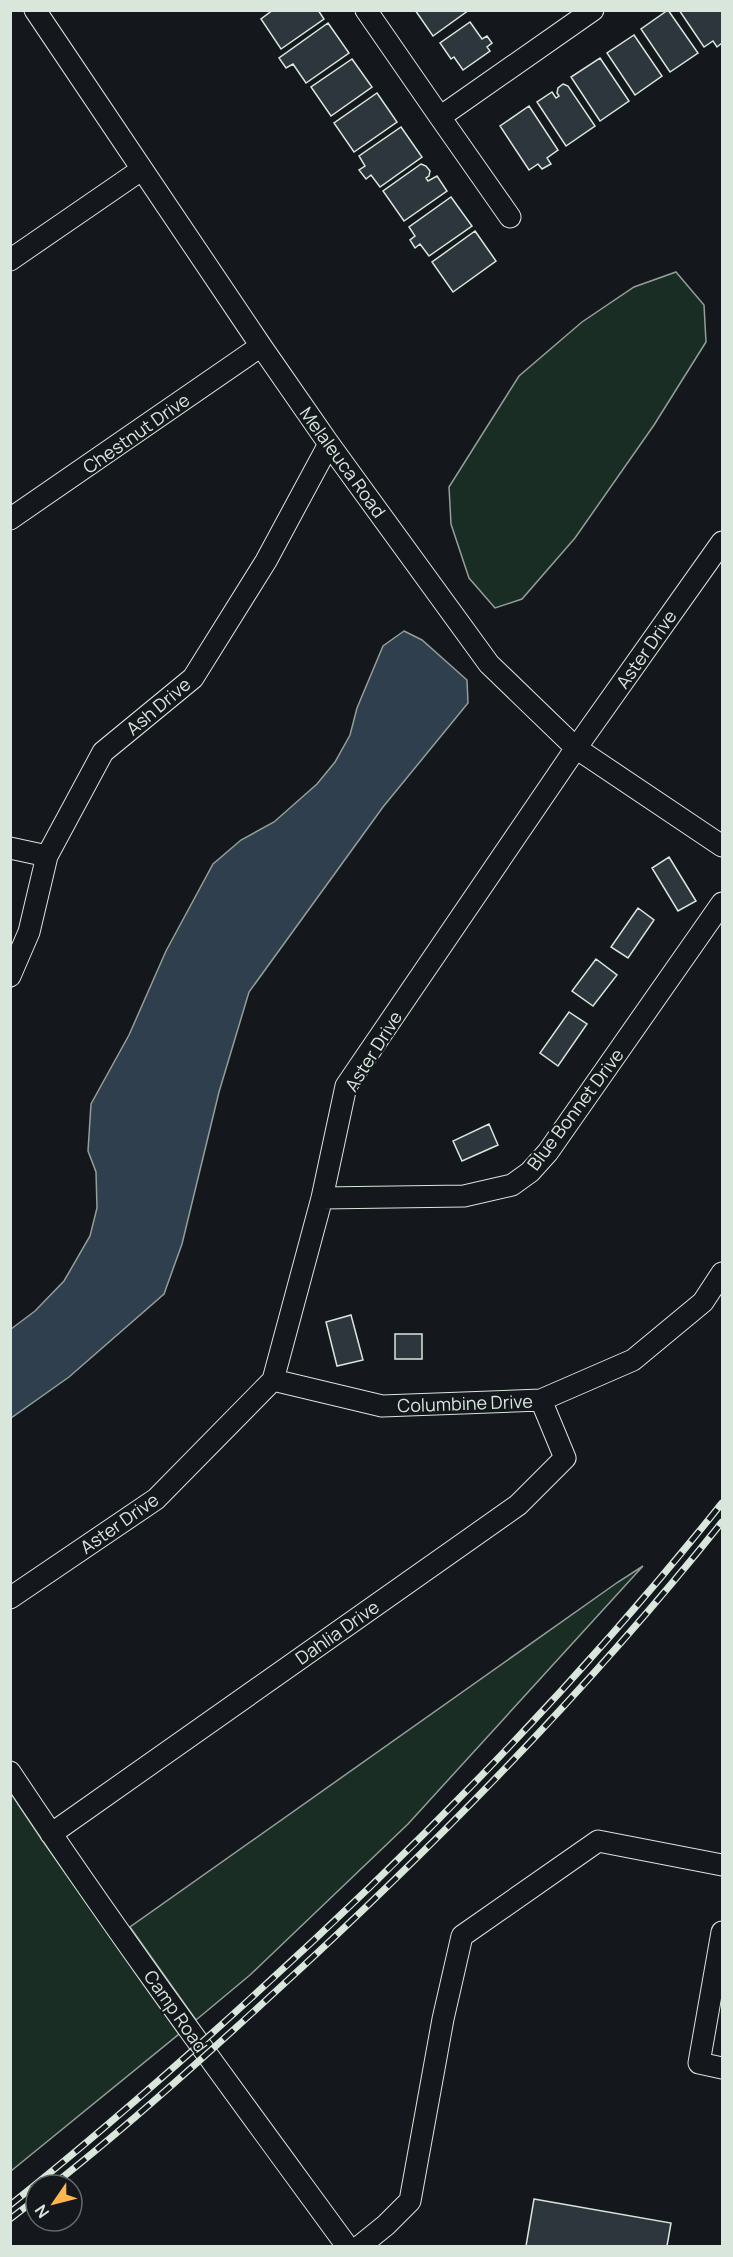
<svg xmlns="http://www.w3.org/2000/svg" width="733" height="2257" font-family="Manrope,sans-serif">
<style>
.green{fill:#1a2d24;stroke:#939e99;stroke-width:1.5}
.water{fill:#2f3f4d;stroke:#939e99;stroke-width:1.5}
.building{fill:#2c363c;stroke:#d8e6dc;stroke-width:1.5}
.lines{fill:none;stroke-linecap:round;stroke-linejoin:round}
.minor-casing{stroke:#d8e6dc;stroke-width:23}
.minor{stroke:#14181c;stroke-width:21}
.rail-casing{stroke:#d8e6dc;stroke-width:7}
.rail{stroke:#14181c;stroke-width:4.5;stroke-dasharray:14;stroke-linecap:butt}
.labels{text-anchor:middle;dominant-baseline:central;stroke-width:4.5;stroke-linejoin:round;paint-order:stroke}
.street-label{font-size:18px;fill:#d8e6dc;stroke:#14181c}
</style>
<rect width="100%" height="100%" fill="#14181c"/>
<!-- green -->
<path class="green" d="M676,272l28,33 2,37 -52,83 -79,113 -53,61 -27,9 -26,-30 -18,-54 -2,-37 70,-111 63,-54 52,-35z
M643,1566l-235,258 -158,151 -54,45 -66,-93 488,-345z
M10,1792l32,48 137,194 -168,137z"/>
<!-- water -->
<path class="water" d="M404,631l18,9 45,40 1,23 -85,104 -134,185 -30,100 -37,152 -18,50 -95,83 -58,41v-89l24,-18 29,-30 26,-45 7,-28 -1,-36 -8,-21 3,-47 38,-69 37,-84 47,-87 28,-24 33,-18 43,-38 18,-22 15,-27 7,-27 26,-62z"/>
<!-- building -->
<path class="building" d="M273,10h45l6,9 -43,30 -20,-30z
M415,10h54l-36,26z
M668,10l30,43 -28,19 -29,-43z
M679,10h42l1,3v30l-5,4 -4,-6 -9,6z
M470,22l12,17 5,-3 5,7 -5,4 3,4 -27,19 -9,-13 -3,2 -11,-16z
M328,23l21,30 -43,30 -13,-19 -7,4 -7,-10z
M634,35l28,41 -27,19 -28,-42z
M600,58l29,43 -29,20 -29,-44z
M352,59l20,28 -41,29 -20,-29z
M563,84l5,2 27,40 -29,20 -29,-44 15,-10 4,6 3,-2 -2,-3 1,-5z
M377,93l20,29 -43,30 -20,-29z
M529,106l29,44 -11,8 4,6 -9,5 -4,-5 -9,6 -29,-44z
M401,127l21,30 -42,30 -9,-12 -5,4 -7,-9 6,-4 -6,-10z
M421,164l5,2 4,5 -1,5 -3,2 2,3 9,-5 10,15 -43,30 -21,-30z
M451,197l21,29 -43,30 -9,-12 -5,4 -5,-8 5,-4 -6,-9z
M475,231l21,30 -43,31 -21,-30z
M669,857l27,44 -18,10 -26,-43z
M638,908l16,12 -26,38 -17,-11z
M596,959l21,16 -24,31 -21,-15z
M569,1012l18,12 -29,42 -18,-13z
M489,1124l9,21 -36,16 -9,-20z
M351,1315l12,45 -26,6 -11,-44z
M395,1334h27v25h-27z
M534,2199l137,24 -4,23h-141z"/>
<g class="lines">
<!-- minor casing -->
<g class="minor-casing">
<path id="minor" d="M35,10l226,336 68,98 160,220 87,84 146,98
M366,10l74,107 153,-107
M440,117l70,100
M10,260l131,-90
M10,519l251,-173
M10,848l37,8
M10,976l19,-44 18,-76 56,-104 90,-74 73,-117 63,-117
M322,1198l142,-2 48,-11 18,-13 18,-20 174,-249
M273,1380l109,26 159,-6 92,-40 70,-58 19,-29
M10,1598l146,-99 117,-119 49,-182 24,-112 230,-338 146,-206
M10,1772c107,162 223,318 337,474
M51,1834l467,-329 47,-47 -24,-58
M722,1932l-23,131 23,5
M360,2246l26,-21 24,-24 33,-182 19,-83 136,-95 124,24"/>
</g>
<!-- minor -->
<use href="#minor" class="minor"/>
<!-- rail casing -->
<g class="rail-casing">
<path id="rail" d="M53,2185c77,-61 150,-127 222,-193 160,-146 313,-302 447,-470
M10,2205c83,-66 163,-136 241,-207 169,-153 329,-317 471,-495
M10,2219l26,-20"/>
</g>
<!-- rail -->
<use href="#rail" class="rail"/>
</g>
<g class="labels">
<!-- street labels -->
<g class="street-label">
<text transform="translate(136 433) rotate(-35)">Chestnut Drive</text>
<text transform="translate(343 462) rotate(54)">Melaleuca Road</text>
<text transform="translate(646 649) rotate(-55)">Aster Drive</text>
<text transform="translate(158 706) rotate(-40)">Ash Drive</text>
<text transform="translate(373 1051) rotate(-58)">Aster Drive</text>
<text transform="translate(575 1109) rotate(-53)">Blue Bonnet Drive</text>
<text transform="translate(465 1403) rotate(-2)">Columbine Drive</text>
<text transform="translate(119 1523) rotate(-35)">Aster Drive</text>
<text transform="translate(337 1632) rotate(-35)">Dahlia Drive</text>
<text transform="translate(176 2011) rotate(55)">Camp Road</text>
</g>
</g>
<!-- border -->
<rect width="733" height="2257" fill="none" stroke="#d8e6dc" stroke-width="24"/>
<!-- north arrow -->
<g transform="translate(54 2203) rotate(235)"><circle r="28" fill="#14181c" stroke="#626a69" stroke-width="1.5"/>
<path d="M0-4.5L10 22L0 15L-10 22Z" fill="#ffb74d"/>
<text y="-9" font-size="16" font-weight="bold" text-anchor="middle" fill="#d8e6dc">N</text>
</g>
</svg>
